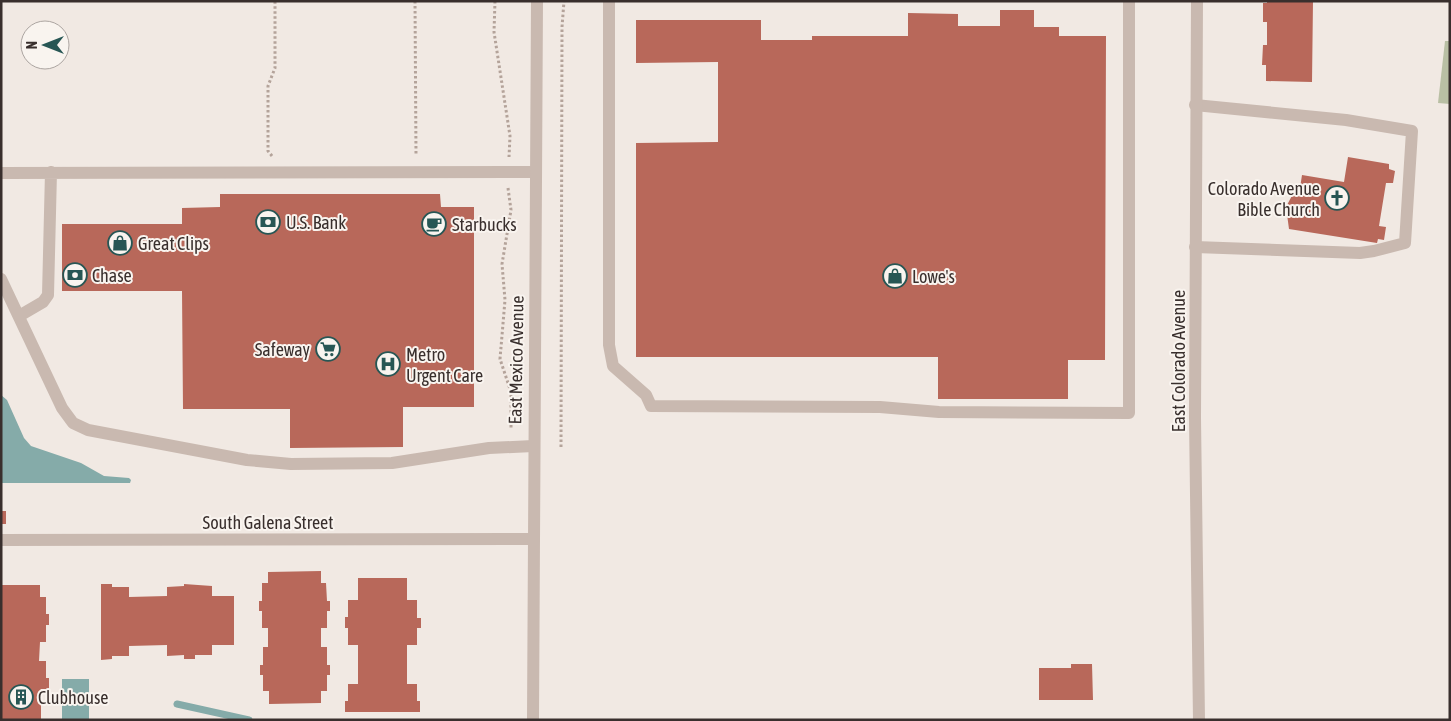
<svg xmlns="http://www.w3.org/2000/svg" width="1451" height="721" font-family="'Asap Condensed',sans-serif">
<style>
.green{fill:#b9bfa4}
.water{fill:#85aba9}
.lines{fill:none;stroke-linecap:round;stroke-linejoin:round}
.stream{stroke:#85aba9;stroke-width:7}
.building{fill:#b8685a}
.path{stroke:#b4a39a;stroke-width:3;stroke-dasharray:2.5 2.5;stroke-linecap:butt}
.service{stroke:#c9b9b0;stroke-width:12}
.minor{stroke:#c9b9b0;stroke-width:12}
.tertiary{stroke:#c9b9b0;stroke-width:12}
.labels{text-anchor:middle;dominant-baseline:central;stroke-width:4;stroke-linejoin:round;paint-order:stroke}
.poi-label{font-size:18px;fill:#392f2d;stroke:#f9f4ef;text-anchor:start}
.street-label{font-size:18px;fill:#392f2d;stroke:#f9f4ef}
</style>
<rect width="100%" height="100%" fill="#f1e9e3"/>
<!-- green -->
<path class="green" d="M1445,41h5v63l-12,-1z"/>
<!-- water -->
<path class="water" d="M1,395l6,5 17,38 7,8 50,17 23,13 25,2 2,2 -1,3h-129z
M62,679h27v41h-27z"/>
<g class="lines">
<!-- stream -->
<path class="stream" d="M177,704l72,16"/>
</g>
<!-- building -->
<path class="building" d="M1267,1h46l-1,81 -46,-1v-16h-4l1,-20h4v-23h-4v-19h4z
M1000,10h34v17h25v9h47l-1,324h-37v39h-130v-42h-302v-214l82,-1v-80l-82,1v-43h125v20h51v-4h96v-23l50,1v12h42z
M1348,157l41,7v5l6,2 -2,12h-7l-7,43 7,1 -2,13 -6,-1 -1,4 -88,-14 -3,-22 10,-19h4l2,-13 42,7z
M220,194h220l1,13h33v200h-71v40l-113,1v-39h-107l-1,-118h-120v-67h120v-16l38,-1z
M1,511h5v13h-5z
M321,571v12h5l1,18h3v10h-3v17h-6v19h6v18h3v10h-3v16h-6v12l-52,1v-13h-6v-16h-3v-10h3v-18h5v-19h-6v-17h-3v-10h3v-18h6v-11z
M358,578h49v22h10v18h4v10h-4v17h-10v39h10v17h3v11h-75v-11h3v-17h10v-39h-10v-17h-3v-11h3v-17h10z
M101,584h11v3h17v10l38,-1v-9l17,-1v-2l28,2v10h22v49h-22v10h-17v4h-11v-4l-17,1v-11l-38,1v10h-17v3l-11,1z
M1,585h39v12h6v17h3v11h-3v17h-6l-1,19h7v17h3v11h-8v31h-40z
M1071,664h21l1,36h-54v-32h32z"/>
<g class="lines">
<!-- path -->
<path class="path" d="M415,1l1,155
M495,1l-1,31 16,104 -1,21
M272,156l-4,-5v-65l7,-18v-67
M508,188l3,22 -9,54 3,36 -5,59 11,33v38
M561,447l1,-420 2,-26"/>
<!-- service -->
<path class="service" d="M609,1v344l4,21 33,29 5,11 229,1 59,5 190,1v-412
M1195,105l151,15 66,11 -7,112 -31,8 -14,2 -165,-6
M1,173l535,-1
M1,279l61,129 11,15 15,7 159,30 44,4 101,-1 97,-15 44,-2
M19,316l24,-14 5,-7 3,-123
M1,540l533,-1"/>
<!-- minor -->
<path class="minor" d="M1197,1l-2,417 4,302"/>
<!-- tertiary -->
<path class="tertiary" d="M533,720l4,-719"/>
</g>
<!-- icons -->
<defs>
<g id="church-ring" transform="scale(1.25)"><circle r="9.5" fill="#f9f4ef" stroke="#275654" stroke-width="1.5"/><path d="M-1.2-6h2.4v3.5h3.3v2.4h-3.3V6h-2.4V-.1h-3.3v-2.4h3.3Z" fill="#275654"/></g>
<g id="bank-ring" transform="scale(1.25)"><circle r="9.5" fill="#f9f4ef" stroke="#275654" stroke-width="1.5"/><path d="M-6-4H6V4H-6ZM0-2.3a2.3 2.3 0 1 0 0 4.6a2.3 2.3 0 1 0 0-4.6Z" fill="#275654"/></g>
<g id="cafe-ring" transform="scale(1.25)"><circle r="9.5" fill="#f9f4ef" stroke="#275654" stroke-width="1.5"/><path d="M-5.5-4.5H6V0H3Q3 3.5 0 3.5H-2.5Q-5.5 3.5-5.5 0ZM3-3.2v2h1.7v-2ZM-6 4.5H4V6H-6Z" fill="#275654"/></g>
<g id="shop-ring" transform="scale(1.25)"><circle r="9.5" fill="#f9f4ef" stroke="#275654" stroke-width="1.5"/><path d="M-5-2.5h2.3a2.7 3.5 0 0 1 5.4 0H5L5.5 6h-11ZM-1.5-2.5h3a1.5 2.3 0 0 0-3 0Z" fill="#275654"/></g>
<g id="supermarket-ring" transform="scale(1.25)"><circle r="9.5" fill="#f9f4ef" stroke="#275654" stroke-width="1.5"/><path d="M-6-5.5h2.5l.6 2H6L4.5 2H-2.5L-4.4-4H-6ZM-1.5 3.2a1.3 1.3 0 1 0 .1 0ZM3 3.2a1.3 1.3 0 1 0 .1 0Z" fill="#275654"/></g>
<g id="hospital-ring" transform="scale(1.25)"><circle r="9.5" fill="#f9f4ef" stroke="#275654" stroke-width="1.5"/><path d="M-5-5h3v3.5h4V-5h3V5h-3V1.5h-4V5h-3Z" fill="#275654"/></g>
<g id="building-ring" transform="scale(1.25)"><circle r="9.5" fill="#f9f4ef" stroke="#275654" stroke-width="1.5"/><path d="M-4-6H4V6H1V3H-1V6H-4ZM-2.5-4.3h1.7v1.8h-1.7ZM.8-4.3h1.7v1.8H.8ZM-2.5-1h1.7V.8h-1.7ZM.8-1h1.7V.8H.8Z" fill="#275654"/></g>
</defs>
<g fill-rule="evenodd">
<use href="#church-ring" x="1337" y="198"/>
<use href="#bank-ring" x="268" y="222"/>
<use href="#cafe-ring" x="434" y="224"/>
<use href="#shop-ring" x="120" y="243"/>
<use href="#bank-ring" x="75" y="275"/>
<use href="#shop-ring" x="895" y="276"/>
<use href="#supermarket-ring" x="328" y="349"/>
<use href="#hospital-ring" x="388" y="364"/>
<use href="#building-ring" x="21" y="697"/>
</g>
<g class="labels">
<!-- poi labels -->
<g class="poi-label">
<text x="1320" y="188" text-anchor="end">Colorado Avenue<tspan x="1320" dy="21">Bible Church</tspan></text>
<text x="286" y="222">U.S. Bank</text>
<text x="452" y="224">Starbucks</text>
<text x="138" y="243">Great Clips</text>
<text x="92" y="275">Chase</text>
<text x="912" y="276">Lowe's</text>
<text x="310" y="349" text-anchor="end">Safeway</text>
<text x="406" y="354">Metro<tspan x="406" dy="21">Urgent Care</tspan></text>
<text x="38" y="697">Clubhouse</text>
</g>
<!-- street labels -->
<g class="street-label">
<text transform="translate(516 360) rotate(-89)">East Mexico Avenue</text>
<text transform="translate(1178 361) rotate(-90)">East Colorado Avenue</text>
<text x="268" y="522">South Galena Street</text>
</g>
</g>
<!-- border -->
<rect width="1451" height="721" fill="none" stroke="#392f2d" stroke-width="5"/>
<!-- north arrow -->
<g transform="translate(45 45) rotate(270)"><circle r="24" fill="#f9f4ef" stroke="#aca5a1"/>
<path d="M0-4L9 19L0 12L-9 19Z" fill="#275654"/>
<text y="-8" font-size="14" font-weight="bold" text-anchor="middle" fill="#392f2d">N</text>
</g>
</svg>
